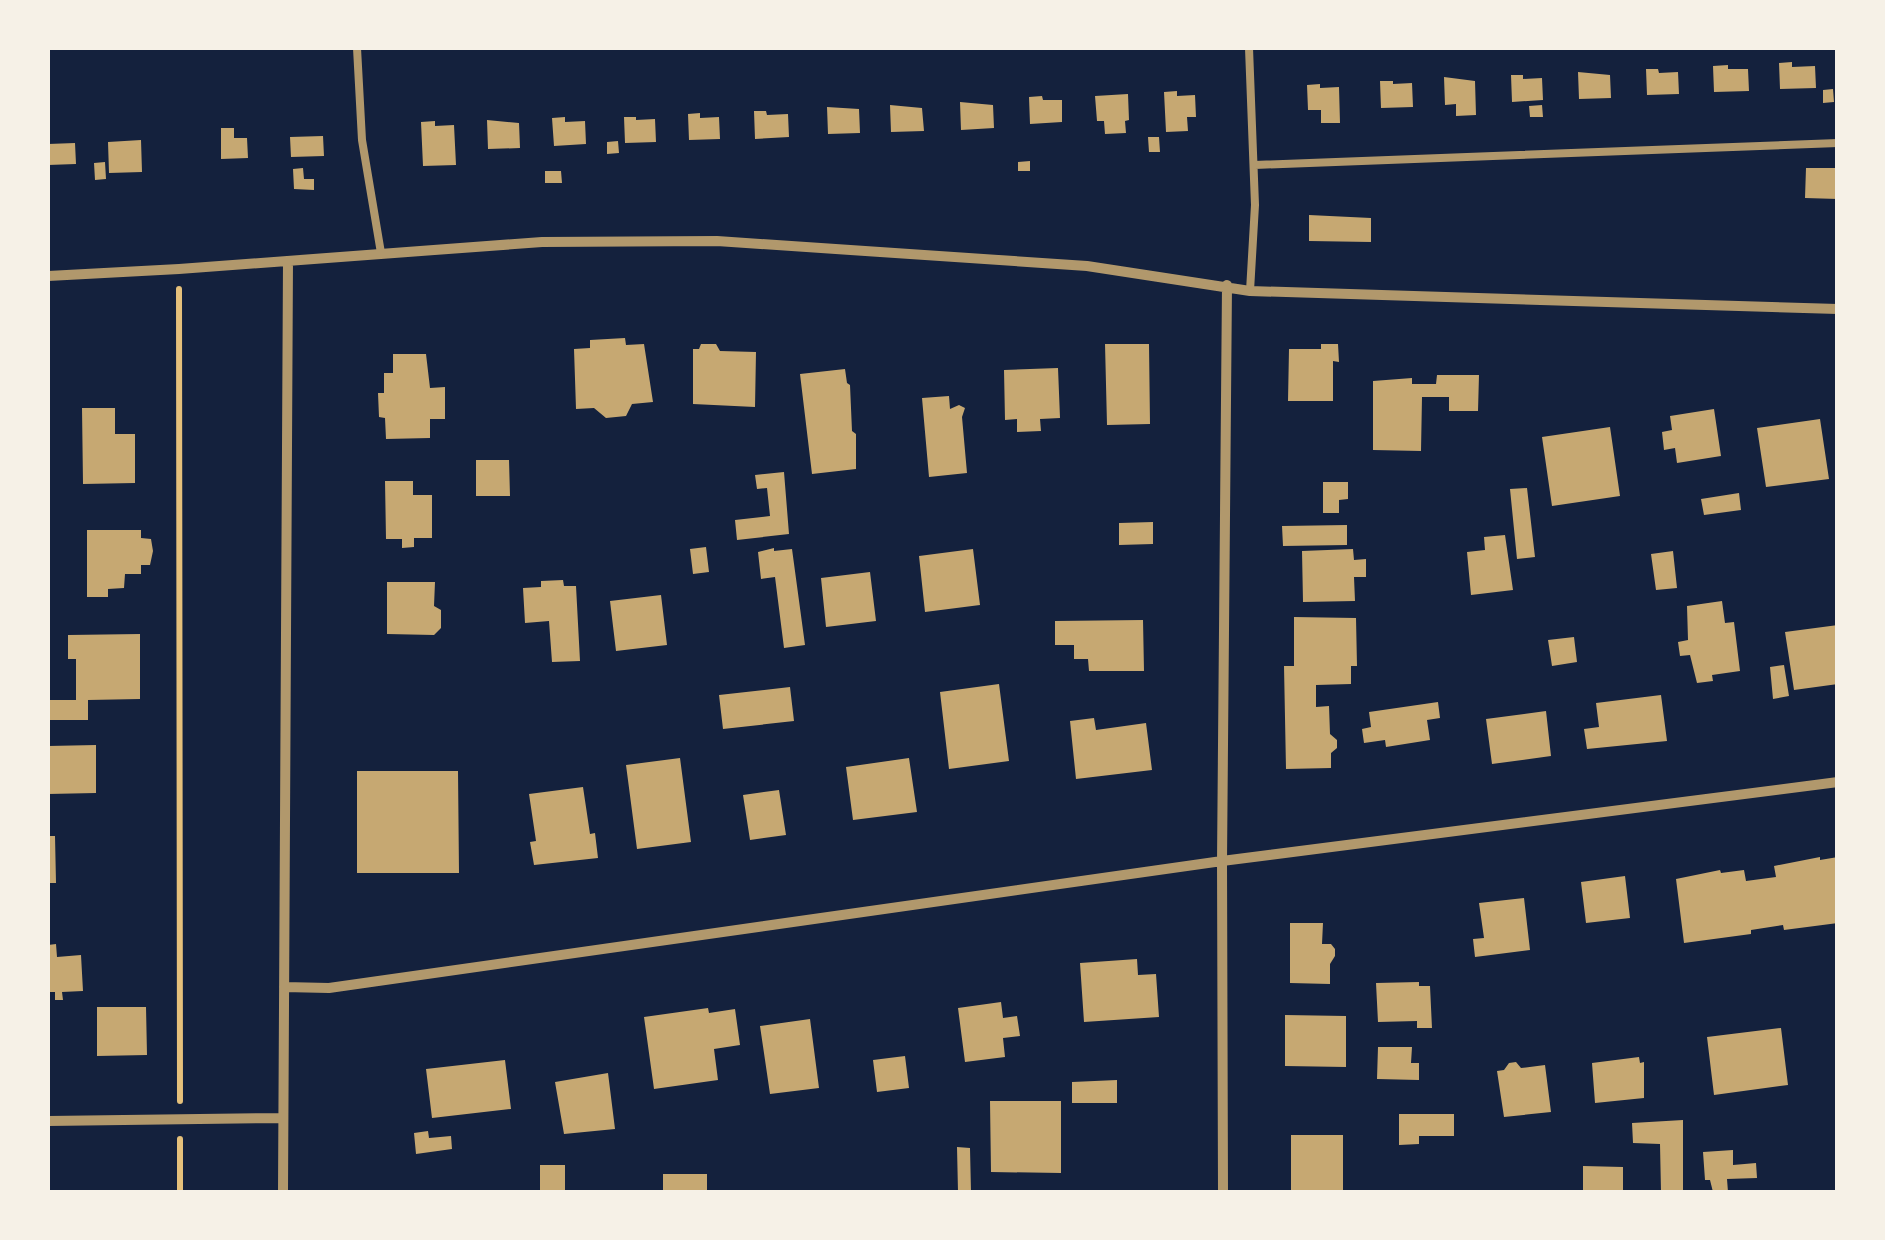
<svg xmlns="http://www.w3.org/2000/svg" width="1885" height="1240" font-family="'Fira Sans Condensed',sans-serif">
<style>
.building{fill:#c6a872}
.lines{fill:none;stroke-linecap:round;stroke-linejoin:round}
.path{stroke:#e5c07b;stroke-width:6}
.service{stroke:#b1986c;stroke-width:8}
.minor{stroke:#b1986c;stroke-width:10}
</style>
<rect width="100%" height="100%" fill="#14213d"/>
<!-- building -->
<path class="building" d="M1792,62v5l23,-1 1,22 -36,1 -1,-26z
M1728,65v4h20l1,22 -35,1 -1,-26z
M1646,69h12l1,4 19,-1 1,22 -32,1z
M1578,72l32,3 1,23 -32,1z
M1511,75h12v4l19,-1 1,22 -31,2z
M1444,77l31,4 1,34 -20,1v-12l-11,1z
M1380,81h13v3l19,-1 1,24 -32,1z
M1320,84v4l19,-1 1,36h-19v-13h-13l-1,-25z
M1833,89l1,13 -11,1v-13z
M1177,91v5l18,-1 1,22h-9l1,14 -22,1 -2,-40z
M1128,94l1,26 -4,1 1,12 -21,1 -1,-13h-7l-2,-25z
M1042,96l1,4h19v22l-32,2 -1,-27z
M960,102l33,3 1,23 -33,2z
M890,105l32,3 2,23 -33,1z
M1542,105l1,12h-13l-1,-11z
M827,107l32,2 1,24 -32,1z
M754,111h12l1,4 21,-1 1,23 -34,2z
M700,113v5l19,-1 1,22 -31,1 -1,-26z
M565,117v5l20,-1 1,23 -32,2 -2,-28z
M624,117h12v3l19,-1 1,23 -31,1z
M487,120l32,3 1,25 -32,1z
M435,121v5l19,-1 2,40 -33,1 -2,-44z
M221,128h13v10h13l1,20 -27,1z
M323,136l1,20 -33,1 -1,-20z
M1148,137h11l1,15h-11z
M141,140l1,32 -33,1 -1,-31z
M618,141l1,12 -12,1v-12z
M75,143l1,21 -28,1v-21z
M1030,161v10h-12v-9z
M105,162l1,17 -11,1 -1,-17z
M303,168l1,11h10v11l-20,-1 -1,-20z
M1806,168h32v31l-33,-1z
M545,171h16l1,12h-17z
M1309,215l62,3v24l-62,-1z
M625,338l1,7 18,-1 9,58 -21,2 -6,12 -20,2 -12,-10 -18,1 -2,-60 16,-1v-8z
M701,344h15l4,7 36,1 -1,55 -62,-3v-55h6z
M1105,344h44l1,80 -43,1z
M1321,344h17l1,18 -6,-1v40h-45l1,-52h32z
M393,354h33l4,34 15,-1v32h-15v19l-44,1 -1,-21 -6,-1 -1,-24h6v-20h9z
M1058,368l2,50 -20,1 1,12 -24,1v-13l-12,1 -1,-50z
M845,369l2,14 3,2 2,46 4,3v35l-44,5 -12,-100z
M1437,375h42l-1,36h-29v-14h-27l-1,54 -48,-1v-69l39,-3v6h24z
M949,396l1,13 9,-4 6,3 -3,9 5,56 -38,4 -7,-79z
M82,408h33v26h20v49l-52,1z
M1714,409l7,47 -44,7 -2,-15 -11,2 -2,-18 10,-2 -2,-14z
M1820,419l9,60 -63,8 -9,-59z
M1610,427l10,69 -68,10 -10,-69z
M476,460h33l1,36h-34z
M784,472l5,62 -52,6 -2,-20 35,-4 -3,-28 -10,1 -2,-14z
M385,481h28v14h19v43h-18v9l-12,1v-9h-16z
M1323,482h25v17l-9,1v13h-16z
M1527,488l8,69 -18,2 -7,-70z
M1739,493l2,17 -37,5 -3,-16z
M1153,522v22l-34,1v-22z
M1347,525v20l-64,1 -1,-20z
M87,530h54v8l10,1 2,12 -3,14h-9v9h-16l-1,14 -16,1v8h-21z
M1505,535l8,55 -42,5 -4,-43 18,-2 -1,-13z
M706,547l3,25 -16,2 -3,-25z
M774,548v3l18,-2 13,96 -21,3 -9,-71 -14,2 -3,-27z
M973,549l7,56 -55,7 -6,-56z
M1353,549l1,11 12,-1v18h-12l1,24 -52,1 -1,-51z
M1673,551l4,37 -21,2 -5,-36z
M870,572l6,49 -50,6 -5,-49z
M563,580l1,6h12l4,75 -28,1 -3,-41 -24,2 -2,-35 18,-1v-6z
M387,582h48l-1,24 7,4v18l-7,7 -47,-1z
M661,595l6,50 -51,6 -6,-50z
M1722,601l3,22 9,-1 6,49 -28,4 1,6 -16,2 -7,-28 -10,1 -2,-14 10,-2 -1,-34z
M1294,617l62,1 1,48h-6v18l-35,1v22l13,-1 1,28 7,6v8l-6,5v15l-45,1 -2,-103h10z
M1143,620l1,51h-55l-1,-12h-14v-14h-19v-24z
M1838,625v59l-44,6 -9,-58z
M140,634v65l-52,1v20h-40v-20h28v-41h-8v-24z
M1574,637l3,25 -25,4 -4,-26z
M1784,665l5,31 -16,3 -3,-32z
M999,684l10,77 -60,8 -9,-77z
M790,687l4,34 -71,8 -4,-34z
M1661,695l6,46 -80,8 -3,-20 15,-2 -3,-24z
M1438,702l2,16 -13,2 3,20 -44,7 -1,-7 -21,3 -2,-14 9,-2 -2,-15z
M1546,711l5,45 -59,8 -6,-45z
M1094,718l2,12 50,-7 6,47 -76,9 -6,-58z
M96,745v48l-48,1v-48z
M680,758l11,84 -54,7 -11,-84z
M909,758l8,54 -64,8 -7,-53z
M357,771h101l1,102h-102z
M583,787l7,47 5,-1 3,25 -64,7 -4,-23 6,-1 -7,-47z
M779,790l7,45 -36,5 -7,-45z
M48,836h7l1,47h-8z
M1820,857v3l18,-3v66l-54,7 -1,-5 -32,5v4l-67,9 -8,-64 44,-9 1,3 23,-3 2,11 30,-4 -2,-11z
M1625,876l5,42 -44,5 -5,-41z
M1524,898l6,52 -55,7 -2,-18 11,-1 -5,-35z
M1290,923h33l-1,21h9l4,5v7l-5,8v20l-40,-1z
M56,944l1,13 24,-2 2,36 -21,1 1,8h-8v-8h-7v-47z
M1137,959l1,16 18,-1 3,43 -75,5 -4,-59z
M1419,982v4h11l2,42h-15v-7l-39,1 -2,-39z
M1001,1002l2,16 14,-2 3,20 -17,2 2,19 -40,5 -7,-54z
M97,1007h49l1,48 -50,1z
M708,1008l1,5 26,-4 5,36 -26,4 4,31 -64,9 -10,-72z
M1285,1015l61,1v51l-61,-1z
M810,1019l9,69 -49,6 -10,-68z
M1781,1028l7,57 -74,10 -7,-58z
M1378,1047h34l-1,16h8v17l-42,-1z
M905,1056l4,32 -32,4 -4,-32z
M1639,1057l1,6 4,-1v36l-49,5 -3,-40z
M505,1060l6,49 -79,9 -6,-49z
M1516,1062l5,6 24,-3 6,47 -47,5 -7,-46 7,-1 5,-7z
M608,1073l7,56 -51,5 -9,-52z
M1117,1080v23h-45v-21z
M990,1101h71v72l-70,-1z
M1399,1114h55v22h-35v8l-20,1z
M1683,1120v72h-22l-1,-48 -27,-1 -1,-20z
M428,1131l1,7 22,-2 1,13 -36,5 -2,-21z
M1291,1135h52v57h-52z
M957,1147l13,1 1,44h-13z
M1733,1150v15l23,-2 1,15 -30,1 1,13h-15l-3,-12h-5l-2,-28z
M540,1165h25v27h-25z
M1583,1166l40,1v25h-40z
M663,1174h44v17l-44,-1z"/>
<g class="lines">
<!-- path -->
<path class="path" d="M179,289l1,812
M180,1139v53"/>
<!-- service -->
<path class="service" d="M357,48l5,92 19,113
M1249,48l6,157 -5,86
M1255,165l583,-22"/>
<!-- minor -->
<path class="minor" d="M48,276l131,-7 363,-27 175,-1 370,25 163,25 588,18
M284,987l45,1 893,-127 616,-79
M48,1121l234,-3
M283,1192l5,-931
M1223,1192l-1,-331 5,-576"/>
</g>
<!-- border -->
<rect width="1885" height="1240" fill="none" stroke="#f6f1e7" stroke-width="100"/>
</svg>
